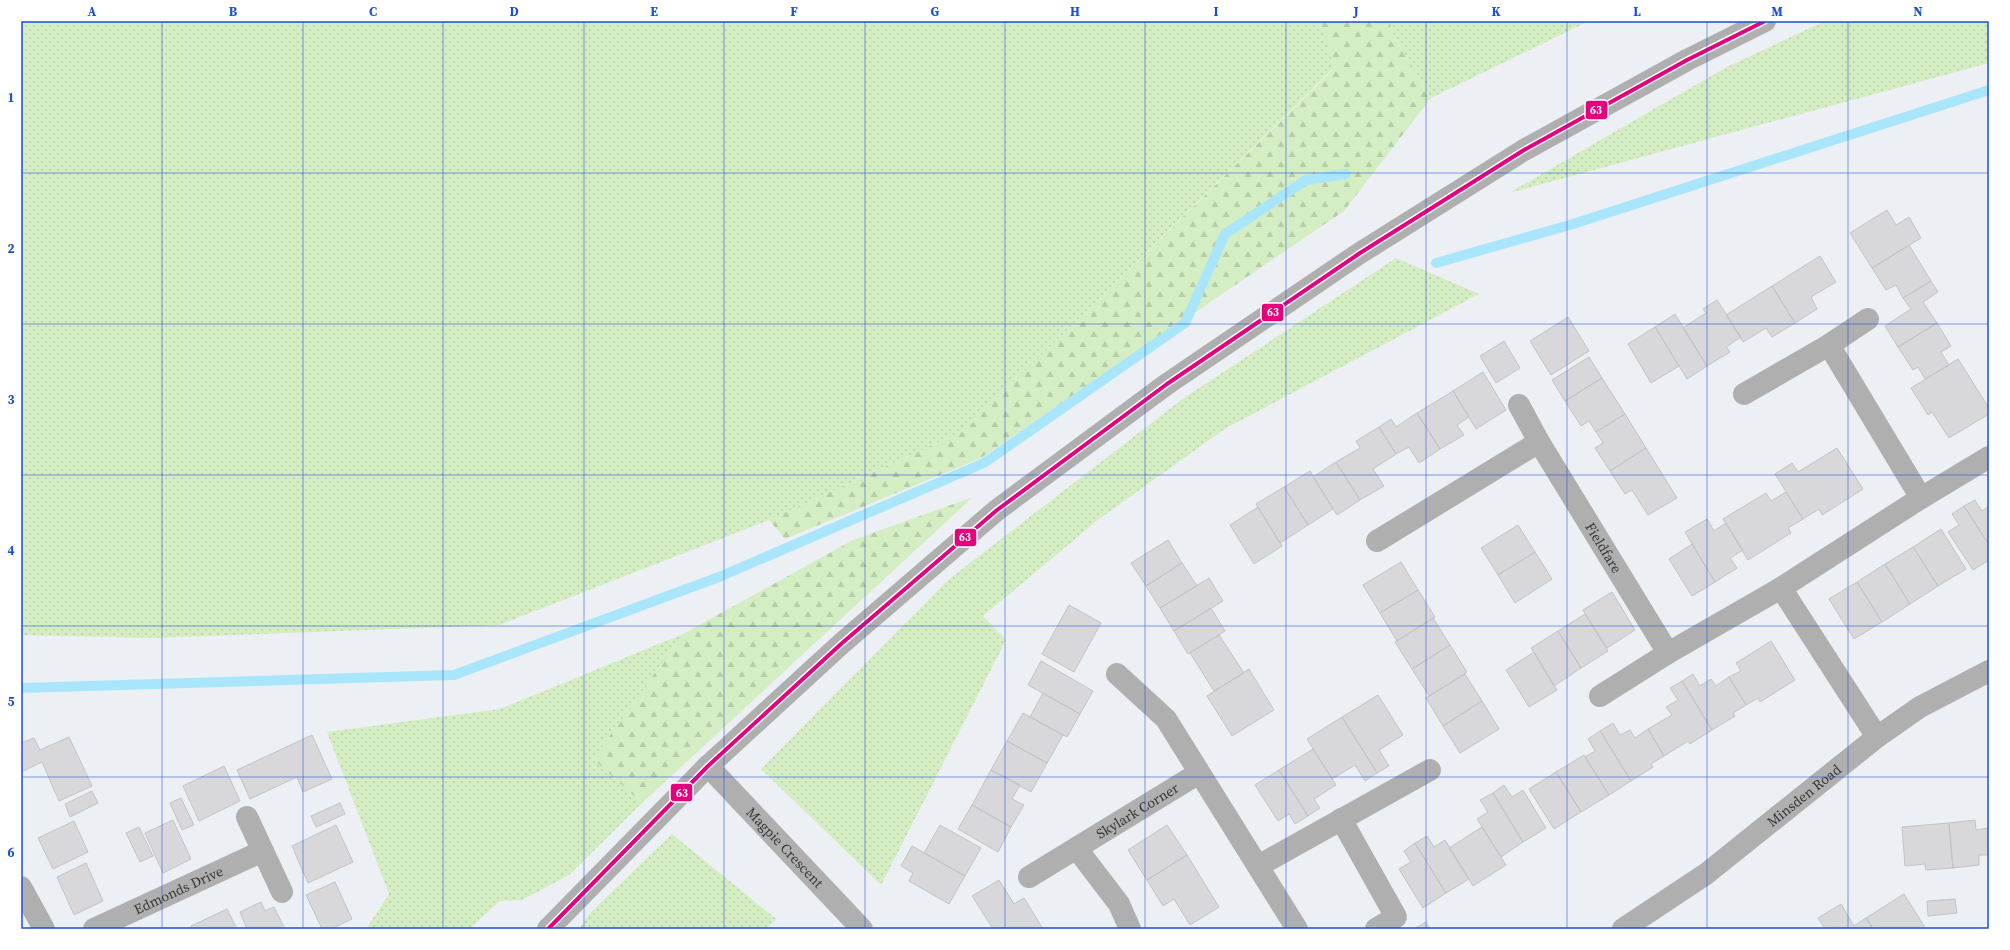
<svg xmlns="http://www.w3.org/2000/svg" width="2010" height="950" font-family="'Source Serif 4',serif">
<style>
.grass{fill:url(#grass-dots)}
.forest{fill:url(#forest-firs)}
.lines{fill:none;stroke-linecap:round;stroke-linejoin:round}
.stream{stroke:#aae6fb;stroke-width:10}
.building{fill:#d8d8da;stroke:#c3c2c4}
.minor{stroke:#b0afaf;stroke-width:22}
.bus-1-casing{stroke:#fff;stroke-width:7}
.bus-1{stroke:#e5007d;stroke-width:4}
.grid{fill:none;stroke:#1d4ed8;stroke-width:1;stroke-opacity:0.55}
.labels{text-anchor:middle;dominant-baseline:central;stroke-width:3.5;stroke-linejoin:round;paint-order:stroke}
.street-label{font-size:14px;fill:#35383b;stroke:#fff}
.line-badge{stroke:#fff;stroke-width:1.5}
.badge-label{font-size:11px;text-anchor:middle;font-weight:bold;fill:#fff}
.neatline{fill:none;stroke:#1d4ed8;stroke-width:1.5}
.grid-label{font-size:13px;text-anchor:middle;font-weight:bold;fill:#1d4ed8}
</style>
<defs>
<pattern id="grass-dots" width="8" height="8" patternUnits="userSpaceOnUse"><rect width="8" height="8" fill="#d5edc3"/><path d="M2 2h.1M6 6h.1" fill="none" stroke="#b7cca8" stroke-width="1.8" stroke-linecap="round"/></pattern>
<pattern id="forest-firs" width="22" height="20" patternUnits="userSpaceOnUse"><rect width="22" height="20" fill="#d5edc3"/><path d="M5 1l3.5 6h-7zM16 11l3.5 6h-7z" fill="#b7cca8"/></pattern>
</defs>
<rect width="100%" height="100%" fill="#ecf0f4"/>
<!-- grass -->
<path class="grass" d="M21,21h1298l16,46 -370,363 -196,90 -270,105 -346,13 -132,-3z
M1389,21h200l-158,77 -37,-62z
M1825,21h164v42l-480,130 216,-125z
M1396,258l83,36 -253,134 -127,91 -116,97 23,24 -125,245 -120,-116 187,-189 236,-182z
M683,634l-90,125 49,44 -73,72 -47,25 -22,1 -31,28h-103l23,-35 -62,-162 173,-23z
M672,834l104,85 -10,10h-187l10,-15z"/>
<!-- forest -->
<path class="forest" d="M1319,21h70l5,15 37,62 -87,113 -363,247 -196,81 -16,-19 196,-90 370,-362z
M973,497l-331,306 -49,-44 90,-125 170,-94z"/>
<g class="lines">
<!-- stream -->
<path class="stream" d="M1436,263l137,-39 416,-134
M21,688l433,-13 265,-98 265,-114 201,-140 40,-89 81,-54 40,-6"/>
</g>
<!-- building -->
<path class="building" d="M1887,210l9,15 13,-8 12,21 -49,30 -22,-35z
M1909,245l22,36 -28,17 -7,-13 -10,5 -14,-22z
M1820,256l16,26 -25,15 6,12 -22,14 -23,-37z
M1931,281l7,11 -15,10 14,21 -39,24 -13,-21 26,-17 -8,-11z
M1772,286l23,37 -23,14 -6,-9 -23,14 -17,-27z
M1717,300l24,37 -15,10 4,5 -23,14 -24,-38 23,-15 -3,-4z
M1675,314l32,52 -20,13 -32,-52z
M1568,317l21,34 -38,24 -21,-34z
M1937,323l14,23 -10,6 8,13 -24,14 -7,-12 -5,3 -15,-23z
M1655,327l24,39 -28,17 -23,-39z
M1504,341l16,27 -24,15 -16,-27z
M1589,357l13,21 -37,23 -13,-21z
M1958,359l31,49v6l-40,24 -17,-26 -4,3 -17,-27z
M1483,372l23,38 -30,19 -23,-38z
M1602,378l23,36 -29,18 -7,-11 -8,5 -16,-25z
M1453,391l16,26 -12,8 7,10 -24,14 -23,-36z
M1417,413l23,36 -21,14 -10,-16 -13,7 -17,-27 12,-8 5,8z
M1625,414l21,34 -36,23 -15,-23 8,-5 -7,-11z
M1379,427l17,27 -23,15 11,17 -24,14 -24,-38 24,-14 -4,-7z
M1646,448l31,50 -29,17 -16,-25 -7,4 -15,-23z
M1837,448l26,41 -41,26 -3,-6 -16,10 -28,-45 17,-11 6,9z
M1336,462l24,38 -23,15 -24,-38z
M1310,471l23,38 -25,16 -24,-38z
M1284,487l24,38 -28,18 -24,-39z
M1786,492l17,27 -15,9 3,5 -43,27 -25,-41 43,-26 5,8z
M1975,500l7,11 7,-5v39l-25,-39z
M1964,506l25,39v15l-16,10 -25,-38 11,-7 -7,-11z
M1258,507l24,39 -28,18 -24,-39z
M1707,519l7,12 12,-8 17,27 -13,8 7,10 -22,14 -30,-50z
M1518,525l17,27 -37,23 -17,-27z
M1941,529l25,40 -28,17 -25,-39z
M1168,540l14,23 -36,23 -15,-23z
M1692,544l23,38 -23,14 -23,-37z
M1913,547l25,39 -28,18 -25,-40z
M1535,552l17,27 -37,24 -17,-28z
M1401,562l17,28 -38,23 -17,-28z
M1182,563l15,23 -37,22 -14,-22z
M1885,564l25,40 -28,18 -25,-40z
M1209,578l14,23 -49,30 -14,-23z
M1857,582l25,40 -28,17 -25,-40z
M1418,590l17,27 -38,24 -17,-28z
M1612,592l23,38 -28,18 -24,-38z
M1069,605l32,18 -27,49 -32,-18z
M1211,608l14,23 -37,23 -14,-23z
M1585,614l23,37 -27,17 -23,-37z
M1433,618l17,27 -38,24 -17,-27z
M1558,631l23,37 -27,18 -23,-38z
M1219,635l25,38 -30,18 -24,-38z
M1771,641l24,39 -35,22 -2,-4 -12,7 -17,-28 12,-6 -5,-8z
M1450,645l17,27 -38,24 -17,-27z
M1534,652l23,38 -28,17 -23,-37z
M1041,661l52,30 -13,23 -52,-29z
M1249,669l25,41 -42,26 -25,-40z
M1465,674l17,27 -39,25 -17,-28z
M1693,674l7,12 11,-7 5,7 13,-9 17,28 -13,8 2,3 -23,14 -30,-49z
M1682,681l30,49 -22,14 -2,-3 -24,15 -16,-27 24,-14 -6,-8 12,-7 -8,-12z
M1043,693l37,21 -13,23 -37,-20z
M1378,695l25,40 -24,15 10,16 -12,7 -35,-56z
M1482,701l17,28 -39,24 -17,-27z
M1023,713l40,22 -16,28 -40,-22z
M1342,717l35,56 -12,8 -10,-16 -23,14 -25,-40z
M1613,723l7,12 10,-5 5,8 13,-9 16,27 -13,8 2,3 -22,14 -31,-50z
M1600,731l31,50 -22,14 -24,-38 10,-6 -7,-12z
M312,735l20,44 -29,13 -6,-15 -47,22 -13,-29z
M69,737l23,49 -33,15 -17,-39 -21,10v-29l13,-5 6,12z
M1007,741l40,22 -16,29 -40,-22z
M1313,749l23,36 -22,14 6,9 -12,8 -29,-46z
M1584,755l25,40 -28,17 -25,-40z
M224,766l16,35 -41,20 -16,-35z
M991,770l29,15 -8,14 12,6 -13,22 -39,-22z
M1279,770l29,46 -13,8 -6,-10 -11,7 -23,-36z
M1556,772l25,40 -27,17 -25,-40z
M1504,785l8,12 11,-7 23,38 -23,14 -30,-49z
M92,791l6,12 -28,14 -5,-13z
M1493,793l30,49 -22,15 -24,-38 11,-7 -8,-12z
M181,798l13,27 -12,5 -12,-27z
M340,803l5,11 -29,13 -5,-11z
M972,805l39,22 -13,25 -40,-23z
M173,820l18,39 -28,14 -18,-40z
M1975,820l1,10 13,-2v27h-10v10l-26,3 -4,-45z
M74,821l14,31 -35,17 -15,-31z
M1949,823l4,45 -27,2 -1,-6 -20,2 -3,-39z
M336,825l17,37 -45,21 -16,-37z
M940,825l41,23 -16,28 -41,-23z
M1167,825l20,30 -40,25 -19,-30z
M139,827l14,29 -13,6 -14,-29z
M1482,827l24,38 -33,21 -24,-38z
M1427,836l7,11 11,-7 24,39 -23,14 -31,-50z
M1415,843l31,50 -23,15 -24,-39 12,-7 -7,-11z
M912,846l53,30 -16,28 -40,-23 4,-8 -12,-7z
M1187,855l32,52 -29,18 -16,-26 -11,7 -16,-26z
M86,863l17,38 -29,14 -17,-38z
M999,880l15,24 10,-6 19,31h-50l-21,-33z
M335,882l17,37 -21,10h-9l-16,-34z
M1904,894l22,35h-53l-7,-11z
M1955,899l2,14 -29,3 -1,-15z
M261,902l4,9 9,-4 11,22h-38l-7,-17z
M1841,904l13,22 12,-8 7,11h-48l-7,-11z
M227,909l10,20h-45l-1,-3z
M1426,922l4,7h-16z"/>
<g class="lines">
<!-- minor -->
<g class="minor">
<path d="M1829,345l92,153"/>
<path d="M1744,394l85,-49 39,-26"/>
<path id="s1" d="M1519,405l20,37 129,211"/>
<path d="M1377,541l162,-99"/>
<path d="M1117,674l49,45 131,210"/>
<path d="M1600,696l68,-43 113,-65"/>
<path d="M1877,737l-96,-149 140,-90 68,-41"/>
<path id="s2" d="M708,766l154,163"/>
<path d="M247,817l35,75"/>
<path d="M1341,819l55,98 -20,12"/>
<path d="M1077,849l42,55 11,25"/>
<path d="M1258,866l172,-96"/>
<path id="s3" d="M1029,877l170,-104"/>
<path d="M21,887l23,42"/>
<path id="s4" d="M94,929l169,-78"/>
<path d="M548,929l160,-163 133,-122 156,-134 170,-126 193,-131 164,-103 163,-90 78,-39"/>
<path id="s5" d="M1623,929l83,-55 171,-137 43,-30 69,-36"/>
</g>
<!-- bus-1 casing -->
<g class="bus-1-casing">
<path id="bus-1" d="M548,929l160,-163 133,-122 156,-134 170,-126 193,-131 164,-103 163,-90 78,-39"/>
</g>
<!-- bus-1 -->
<use href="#bus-1" class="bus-1"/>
</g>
<!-- grid -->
<path class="grid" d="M162,21v908M303,21v908M443,21v908M584,21v908M724,21v908M865,21v908M1005,21v908M1145,21v908M1286,21v908M1426,21v908M1567,21v908M1707,21v908M1848,21v908M21,173h1968M21,324h1968M21,475h1968M21,626h1968M21,777h1968"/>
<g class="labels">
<!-- street labels -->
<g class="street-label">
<text stroke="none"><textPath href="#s1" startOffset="166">Fieldfare</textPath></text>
<text stroke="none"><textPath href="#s5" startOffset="225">Minsden Road</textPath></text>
<text stroke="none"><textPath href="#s3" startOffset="127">Skylark Corner</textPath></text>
<text stroke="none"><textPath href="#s2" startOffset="112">Magpie Crescent</textPath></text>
<text stroke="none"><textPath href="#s4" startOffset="93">Edmonds Drive</textPath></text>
</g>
</g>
<g class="line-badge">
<rect x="1585" y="100" width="23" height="20" rx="4" fill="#e5007d"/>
<rect x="1261" y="303" width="23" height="19" rx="4" fill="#e5007d"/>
<rect x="954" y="528" width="23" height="19" rx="4" fill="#e5007d"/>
<rect x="670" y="783" width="23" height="19" rx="4" fill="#e5007d"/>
</g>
<g class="badge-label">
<text x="1596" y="114">63</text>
<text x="1273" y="316">63</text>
<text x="965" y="541">63</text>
<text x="682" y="797">63</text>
</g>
<!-- border -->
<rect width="2010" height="950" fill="none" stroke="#ffffff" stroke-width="44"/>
<rect x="22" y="22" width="1966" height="906" class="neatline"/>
<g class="grid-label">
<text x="92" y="16">A</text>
<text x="233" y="16">B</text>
<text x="373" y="16">C</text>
<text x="514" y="16">D</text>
<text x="654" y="16">E</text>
<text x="794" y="16">F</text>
<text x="935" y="16">G</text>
<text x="1075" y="16">H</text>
<text x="1216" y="16">I</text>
<text x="1356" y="16">J</text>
<text x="1496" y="16">K</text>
<text x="1637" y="16">L</text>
<text x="1777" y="16">M</text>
<text x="1918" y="16">N</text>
<text x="11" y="102">1</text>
<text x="11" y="253">2</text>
<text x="11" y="404">3</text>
<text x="11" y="555">4</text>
<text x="11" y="706">5</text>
<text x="11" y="857">6</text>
</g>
</svg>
